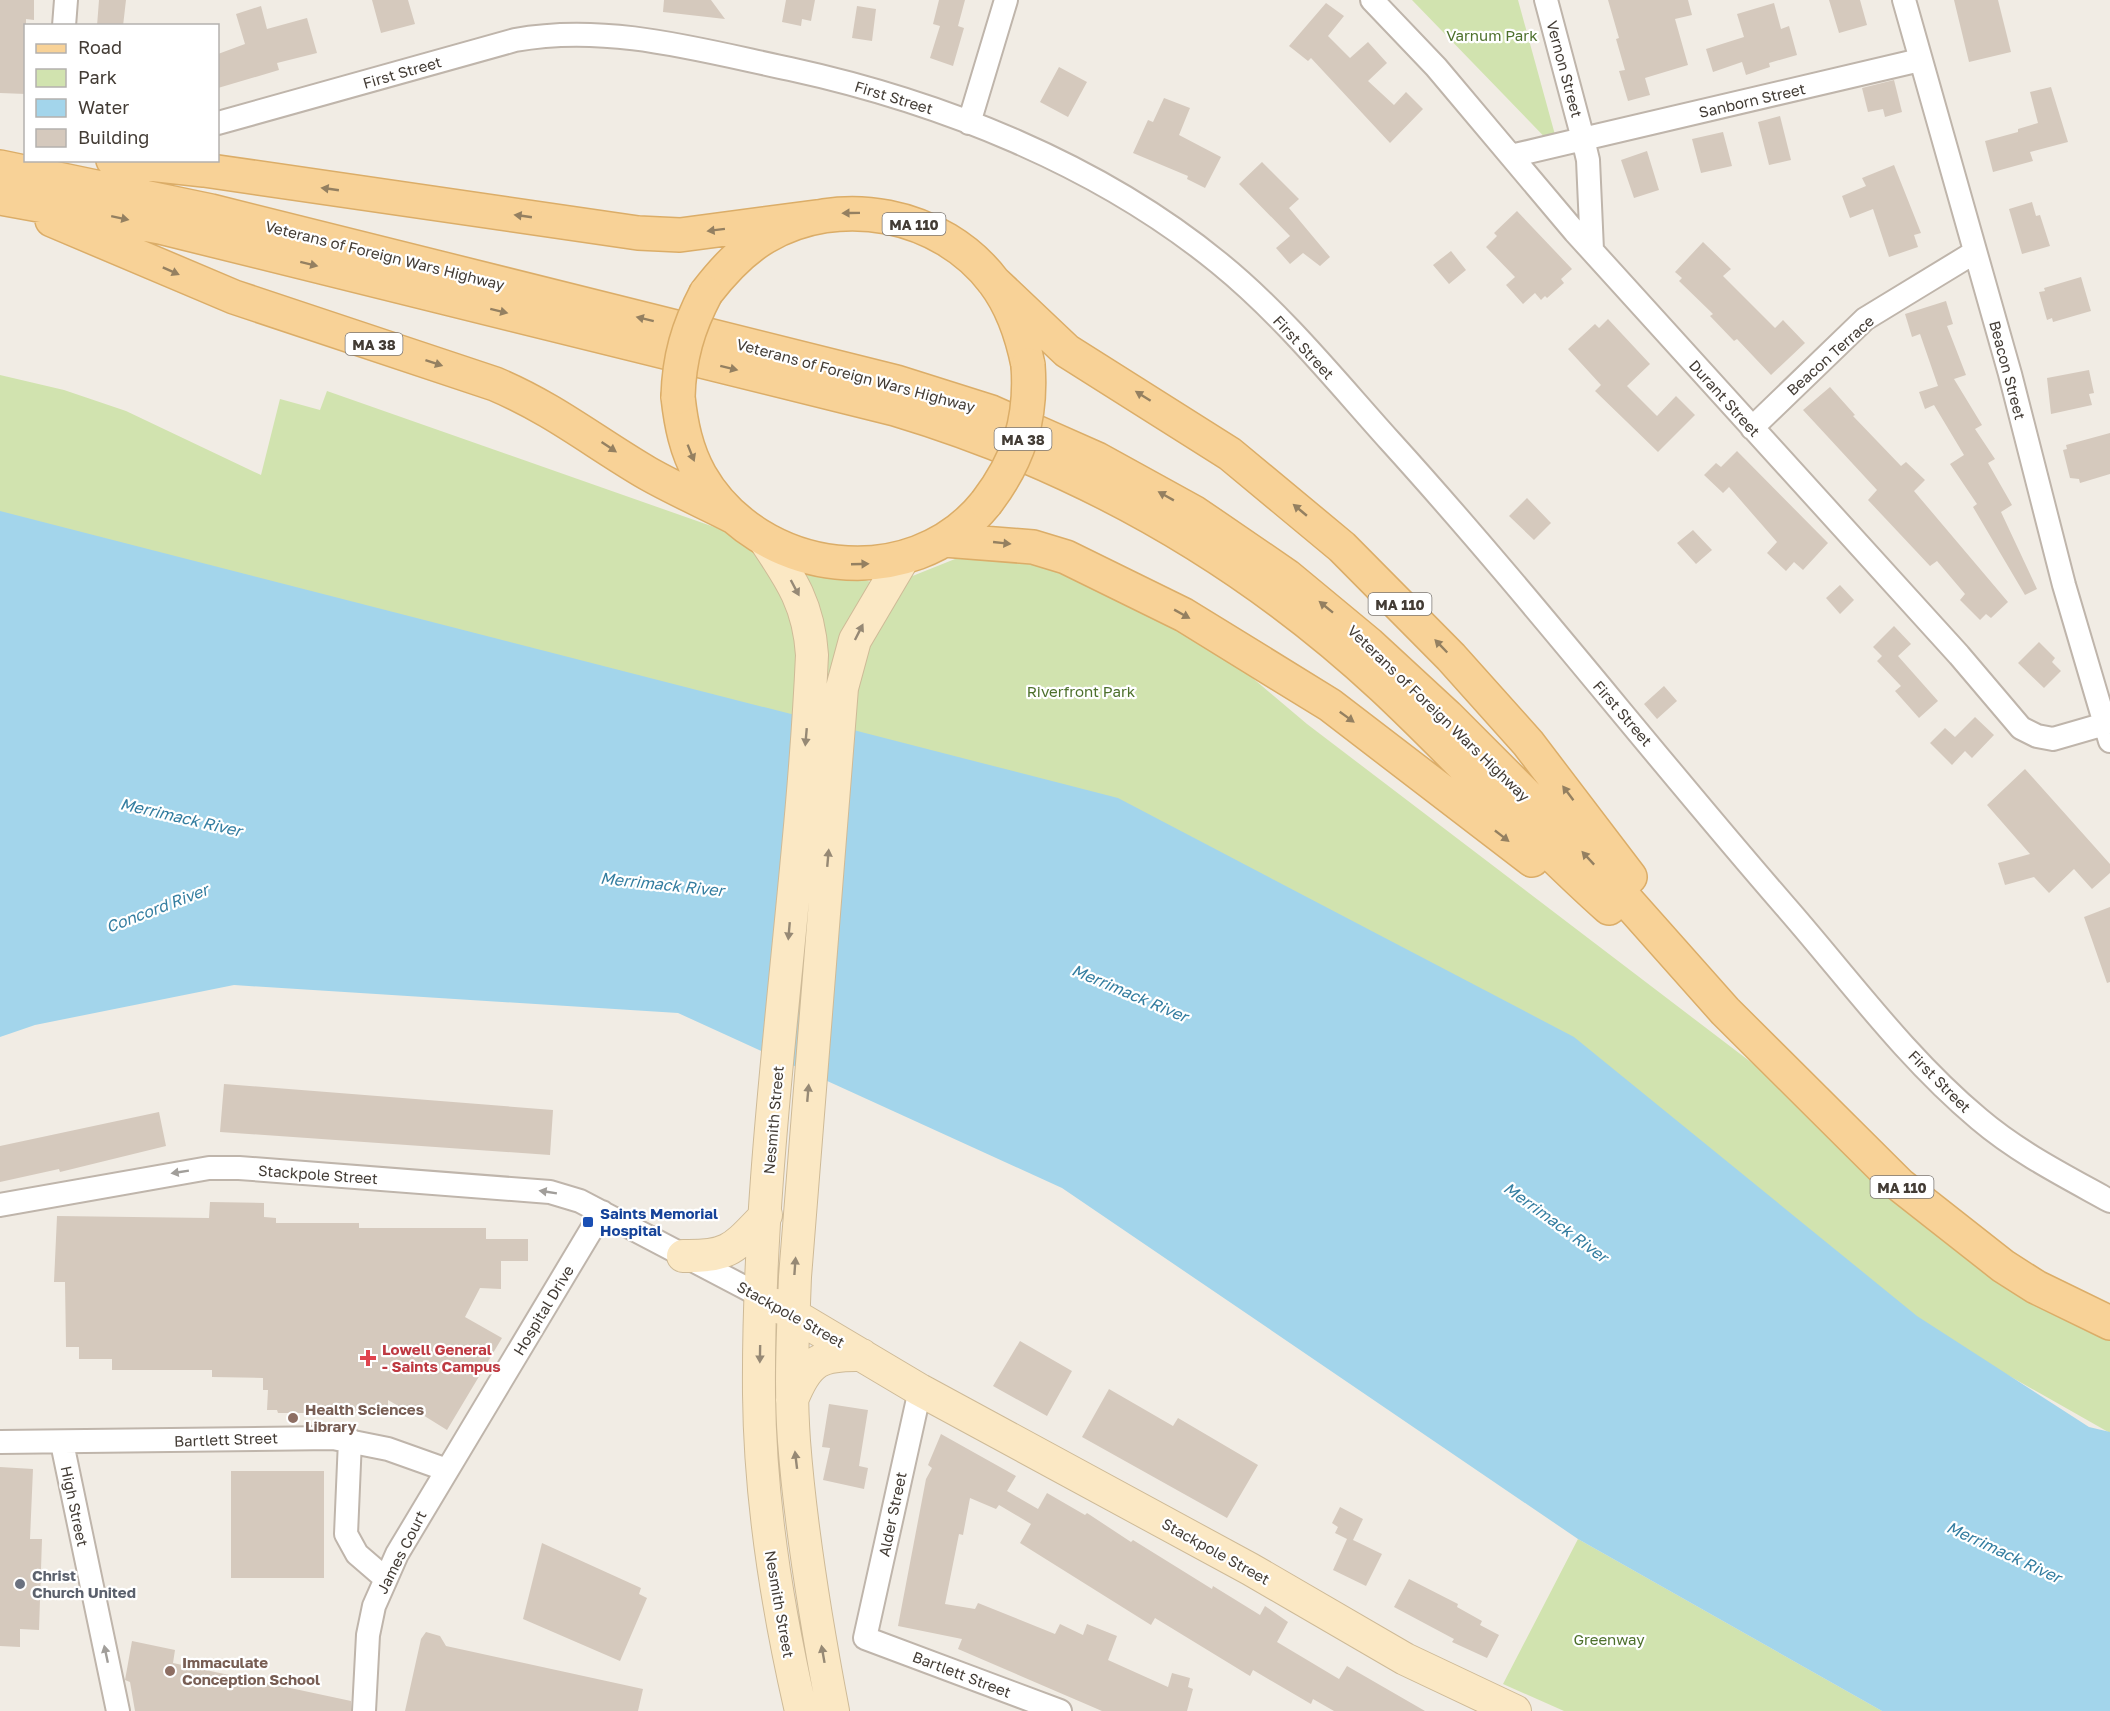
<svg xmlns="http://www.w3.org/2000/svg" width="2110" height="1711" font-family="'Golos Text',sans-serif">
<style>
.green{fill:#d1e3af}
.water{fill:#a3d5eb}
.building{fill:#d5c9bd}
.lines{fill:none;stroke-linecap:round;stroke-linejoin:round}
.street-casing{stroke:#bfb5ab;stroke-width:26}
.secondary-casing{stroke:#ceba97;stroke-width:34}
.primary-casing{stroke:#dbad68;stroke-width:36}
.street{stroke:#fff;stroke-width:22}
.secondary{stroke:#fbe8c4;stroke-width:32}
.primary{stroke:#f8d297;stroke-width:33}
.primary-bridge-casing{stroke:#dbad68;stroke-width:36;stroke-linecap:butt}
.primary-bridge{stroke:#f8d297;stroke-width:33}
.oneway{fill:#948061}
.oneway2{fill:#968975}
.oneway3{fill:#a19e9a}
.transit-dot{fill:#1a4fb4;stroke:#fff;stroke-width:2}
.health-dot{fill:#e0444e;stroke:#fff;stroke-width:2}
.education-dot{fill:#8d6e63;stroke:#fff;stroke-width:2}
.worship-dot{fill:#6b7280;stroke:#fff;stroke-width:2}
.labels{text-anchor:middle;dominant-baseline:central;stroke-width:4.5;stroke-linejoin:round;paint-order:stroke}
.shield{fill:#fff;stroke:#7b7672;stroke-width:1.5}
.shield-label{font-size:14px;font-weight:bold;fill:#433c35}
.park-label{font-size:15px;fill:#4d702c;stroke:#fff}
.street-label{font-size:15px;fill:#433c35;stroke:#fff}
.transit-label{font-size:15px;font-weight:bold;fill:#164399;stroke:#fff;text-anchor:start}
.health-label{font-size:15px;font-weight:bold;fill:#be3a42;stroke:#fff;text-anchor:start}
.education-label{font-size:15px;font-weight:bold;fill:#785e54;stroke:#fff;text-anchor:start}
.worship-label{font-size:15px;font-weight:bold;fill:#5b616d;stroke:#fff;text-anchor:start}
.water-label{font-size:16px;font-style:italic;fill:#337da0;stroke:#fff}
</style>
<rect width="100%" height="100%" fill="#f1ece4"/>
<!-- green -->
<path class="green" d="M1412,0h106l42,153z
M0,375l64,15 62,21 135,64 19,-76 40,11 7,-19 558,196 75,-30 103,-1 83,32 161,136 638,486 165,129v94l-164,-93 -1946,-792z
M1578,1539l304,172h-318l-61,-27z"/>
<!-- water -->
<path class="water" d="M0,511l1118,287 456,239 343,279 172,111 21,5v279h-228l-304,-172 -516,-351 -384,-175 -444,-28 -199,40 -35,12z"/>
<!-- building -->
<path class="building" d="M0,0h34v20l-8,-1v75l-26,-1z
M99,0h27l-3,26h-26z
M372,0h36l7,24 -34,9z
M664,0h47l14,19 -62,-7z
M786,0h29l-4,21 -9,-2 -1,7 -19,-4z
M939,0h26l-7,26 6,2 -11,38 -23,-8 10,-32 -7,-2z
M1608,0h80l4,15 -17,4 13,46 -43,13 5,17 -22,6 -9,-30 6,-1 -9,-31 3,-1z
M1829,0h31l7,25 -28,8z
M1954,0h44l13,52 -42,10z
M1326,3l18,13 -16,20 22,22 18,-16 19,21 -19,18 26,24 12,-13 17,17 -33,34 -79,-85 -3,3 -19,-15z
M1774,3l7,26 8,-3 8,29 -28,8 1,4 -24,8 -4,-13 -29,10 -7,-23 38,-12 -7,-23z
M261,6l6,23 40,-11 10,35 -40,10 2,7 -61,18v-34l27,-10 -9,-30z
M857,6l19,3 -4,32 -20,-3z
M1059,67l28,15 -19,35 -28,-15z
M1894,80l8,32 -17,5 -2,-8 -15,3 -6,-24z
M2051,87l17,55 -38,10 3,9 -40,11 -8,-31 33,-9v-3l20,-6 -8,-31z
M1164,98l26,10 -11,27 42,22 -16,31 -18,-9 1,-3 -55,-23 15,-33 5,2z
M1780,116l11,44 -22,5 -11,-43z
M1723,132l9,34 -31,7 -9,-34z
M1647,151l12,39 -25,8 -13,-38z
M1262,162l37,37 -10,9 41,49 -10,9 -17,-13 -13,11 -14,-16 14,-12 -51,-52z
M1894,165l27,68 -7,2 4,12 -29,10 -16,-48 -23,9 -8,-22 24,-10 -4,-8z
M2032,202l4,14 4,-1 10,31 -28,8 -13,-45z
M1517,211l55,58 -11,10 3,4 -17,15 -2,-2 -4,4 -6,-7 -12,11 -17,-19 9,-8 -29,-30 11,-11 -3,-3z
M1703,242l28,27 -8,7 52,52 8,-8 22,23 -34,32 -34,-36 -3,2 -24,-25 3,-2 -34,-33 3,-3 -7,-6z
M1451,251l15,19 -17,14 -16,-19z
M2081,277l10,34 -38,11 -1,-4 -5,2 -8,-28 6,-1 -1,-3z
M1946,301l7,23 -6,2 19,49 -12,4 28,46 -7,4 20,30 -7,4 24,42 -11,7 36,77 -12,6 -52,-88 4,-3 -27,-40 14,-9 -30,-50 -9,4 -6,-17 19,-6 -18,-52 -8,3 -7,-23z
M1608,319l42,45 -23,22 30,30 19,-20 19,19 -37,37 -63,-61 6,-6 -33,-36 27,-25 4,4z
M2089,370l5,23 -5,1 3,11 -41,9 -4,-36z
M1830,387l25,28 -2,1 48,50 5,-4 19,18 -11,11 94,111 -17,16 -5,-4 -6,6 -20,-20 5,-6 -28,-33 -7,5 -62,-66 9,-10 -74,-80z
M2110,433v41l-30,9 -1,-4 -9,-1 -7,-28 4,-1 -1,-4z
M1737,451l91,92 -25,27 -9,-8 -8,9 -19,-18 10,-11 -48,-55 -6,6 -19,-18 12,-12 5,4z
M1527,498l24,25 -17,17 -25,-24z
M1693,530l19,20 -16,14 -19,-21z
M1840,585l14,15 -14,14 -14,-16z
M1894,626l17,18 -13,12 40,45 -19,17 -24,-27 6,-5 -24,-25 5,-5 -9,-9z
M2039,642l16,16 -3,4 9,9 -17,17 -26,-25z
M1664,686l13,15 -20,18 -13,-15z
M1975,717l19,18 -22,23 -7,-7 -13,14 -22,-22 15,-15 10,9z
M2025,769l85,95v9l-18,16 -18,-20 -25,24 -15,-16 -29,8 -7,-22 32,-9 -43,-49z
M2110,907v75l-3,1 -23,-66z
M224,1084l329,26 -3,45 -330,-23z
M159,1112l7,34 -106,26 -1,-3 -59,13v-36z
M210,1202l54,1v14l12,1v5h83v5h127v11h42v22h-27v28l-21,-1 -15,29 37,21 -55,92 -37,-23 -3,4 -19,-11v13h-110l-1,-3h-10l1,-20h-5v-12l-51,-1v-7h-100v-11h-33v-12h-13l-1,-65h-11l3,-66 152,2z
M1020,1341l52,30 -25,45 -54,-30z
M1109,1389l64,37 5,-8 80,47 -31,53 -145,-81z
M829,1404l39,6 -9,56 9,2 -4,21 -41,-9 7,-32 -8,-1z
M941,1434l75,42 -9,15 31,18 9,-16 38,22 2,-2 44,29 2,-2 79,49 1,-3 47,29 5,-9 23,16 -11,20 62,37 8,-13 78,45h-91l-21,-12 -2,5 -58,-34 -3,6 -95,-58 -4,7 -131,-82 11,-19 -32,-19 -3,4 -26,-11 -7,37 -4,-1 -14,70 30,5 3,-6 77,31 5,-10 23,11 4,-11 30,12 -9,24 60,27 4,-14 18,5 -2,9 5,2 -6,22h-85l-144,-62 4,-10 -64,-13 28,-147 6,-11 -4,-3z
M0,1467l33,2 -3,70h12l-3,91 -19,-1v18l-20,-1z
M231,1471h93v107h-93z
M1340,1507l23,12 -10,21 29,14 -16,32 -33,-16 14,-31 -12,-6 3,-6 -6,-4z
M542,1543l99,45 -2,6 8,4 -27,63 -97,-42z
M1409,1579l49,25 -1,3 25,14 -2,4 19,10 -12,23 -35,-16 2,-3 -60,-32z
M426,1632l14,4 6,10 197,43 -5,22h-233l16,-72z
M132,1641l43,9 -2,13 178,38v10h-216l-5,-29 -5,-2z"/>
<g class="lines">
<!-- street casing -->
<g class="street-casing">
<path id="street" d="M1372,0l64,67 139,165 384,423 62,73 16,8 16,3 52,-15
M1904,0l106,374 54,211 46,156
M64,26l2,-26
M218,123l297,-83c92,-17 185,10 275,29 151,33 308,95 429,194 64,52 117,118 171,178 137,151 261,311 395,465 63,72 120,151 194,213 40,34 86,57 131,82
M969,123l37,-123
M1511,156l72,-17 -37,-139
M1592,250l-4,-90 -5,-21 337,-79
M1752,428l113,-109 110,-67
M0,1205l209,-37h30l311,24 30,9 181,95
M920,1390l-55,248 195,73
M350,1440l-4,94 11,20 29,25
M0,1442l333,-4 55,11 59,21
M62,1443l56,268
M364,1711l4,-76 6,-29 23,-52 205,-342"/>
</g>
<!-- secondary casing -->
<g class="secondary-casing">
<path id="secondary" d="M764,539c27,40 45,66 48,116 -11,246 -55,492 -53,739 1,107 18,213 42,317
M683,1256c47,1 51,-8 83,-41
M777,1305l143,85 330,179 155,90 110,52
M792,1400c16,-40 28,-46 70,-45
M833,1711c-17,-89 -32,-179 -39,-270 -4,-55 -1,-109 1,-164l47,-589 13,-48 49,-83"/>
</g>
<!-- primary casing -->
<g class="primary-casing">
<path id="primary" d="M113,160l91,10 434,63 42,2 136,-18
M0,167l211,44 685,171 95,30 106,47 98,54 92,63 82,68 78,72 142,142 136,153 175,174 103,81 33,21 74,36
M0,198l160,29 735,182c183,55 348,148 488,278 77,72 147,151 226,221
M52,220l182,77 261,87c59,25 99,58 152,89 28,16 58,29 87,44
M993,281l74,70 163,103 112,93 109,110 77,86 102,134
M706,293c17,-22 35,-42 59,-56 74,-44 177,-24 229,45 19,25 28,53 34,83
M678,397c3,27 8,53 22,78 58,101 211,122 286,28
M944,540l89,7 33,10 118,58 146,90 202,155"/>
</g>
<!-- street -->
<use href="#street" class="street"/>
<!-- secondary -->
<use href="#secondary" class="secondary"/>
<!-- primary -->
<use href="#primary" class="primary"/>
<!-- primary-bridge casing -->
<g class="primary-bridge-casing">
<path id="primary-bridge" d="M678,397c1,-39 10,-70 28,-104
M986,503c33,-43 46,-84 42,-138"/>
</g>
<!-- primary-bridge -->
<use href="#primary-bridge" class="primary-bridge"/>
</g>
<!-- one-way arrows -->
<defs><path id="oneway-solid" d="M-6-.8H1V-3.2L6.5 0L1 3.2V.8H-6Z" transform="scale(1.5)"/></defs>
<g class="oneway">
<use href="#oneway-solid" transform="translate(330 189) rotate(-172)"/>
<use href="#oneway-solid" transform="translate(851 213) rotate(179)"/>
<use href="#oneway-solid" transform="translate(523 216) rotate(-172)"/>
<use href="#oneway-solid" transform="translate(120 218) rotate(12)"/>
<use href="#oneway-solid" transform="translate(716 230) rotate(173)"/>
<use href="#oneway-solid" transform="translate(309 264) rotate(14)"/>
<use href="#oneway-solid" transform="translate(171 271) rotate(24)"/>
<use href="#oneway-solid" transform="translate(499 311) rotate(14)"/>
<use href="#oneway-solid" transform="translate(645 319) rotate(-166)"/>
<use href="#oneway-solid" transform="translate(434 363) rotate(18)"/>
<use href="#oneway-solid" transform="translate(729 368) rotate(14)"/>
<use href="#oneway-solid" transform="translate(1143 396) rotate(-148)"/>
<use href="#oneway-solid" transform="translate(609 447) rotate(34)"/>
<use href="#oneway-solid" transform="translate(691 453) rotate(68)"/>
<use href="#oneway-solid" transform="translate(1166 496) rotate(-151)"/>
<use href="#oneway-solid" transform="translate(1300 510) rotate(-140)"/>
<use href="#oneway-solid" transform="translate(1002 543) rotate(6)"/>
<use href="#oneway-solid" transform="translate(860 564) rotate(-2)"/>
<use href="#oneway-solid" transform="translate(1326 607) rotate(-141)"/>
<use href="#oneway-solid" transform="translate(1182 614) rotate(29)"/>
<use href="#oneway-solid" transform="translate(1441 646) rotate(-134)"/>
<use href="#oneway-solid" transform="translate(1347 717) rotate(36)"/>
<use href="#oneway-solid" transform="translate(1568 793) rotate(-127)"/>
<use href="#oneway-solid" transform="translate(1502 836) rotate(38)"/>
<use href="#oneway-solid" transform="translate(1588 858) rotate(-133)"/>
</g>
<g class="oneway2">
<use href="#oneway-solid" transform="translate(795 588) rotate(62)"/>
<use href="#oneway-solid" transform="translate(859 632) rotate(-63)"/>
<use href="#oneway-solid" transform="translate(806 737) rotate(95)"/>
<use href="#oneway-solid" transform="translate(828 858) rotate(-85)"/>
<use href="#oneway-solid" transform="translate(789 931) rotate(95)"/>
<use href="#oneway-solid" transform="translate(808 1093) rotate(-85)"/>
<use href="#oneway-solid" transform="translate(795 1266) rotate(-86)"/>
<use href="#oneway-solid" transform="translate(760 1354) rotate(91)"/>
<use href="#oneway-solid" transform="translate(796 1460) rotate(-97)"/>
<use href="#oneway-solid" transform="translate(823 1654) rotate(-100)"/>
</g>
<g class="oneway3">
<use href="#oneway-solid" transform="translate(180 1172) rotate(171)"/>
<use href="#oneway-solid" transform="translate(548 1192) rotate(-171)"/>
<use href="#oneway-solid" transform="translate(106 1654) rotate(-102)"/>
</g>
<!-- markers -->
<rect class="transit-dot" x="582" y="1216" width="12" height="12" rx="3"/>
<path class="health-dot" d="M365 1349h6v6h6v6h-6v6h-6v-6h-6v-6h6z"/>
<g class="education-dot">
<circle cx="293" cy="1418" r="6"/>
<circle cx="170" cy="1671" r="6"/>
</g>
<circle class="worship-dot" cx="20" cy="1584" r="6"/>
<g class="labels">
<!-- shield labels -->
<g class="shield">
<rect x="882.5" y="213" width="63" height="22" rx="4.5"/>
<rect x="345.5" y="333" width="57" height="22" rx="4.5"/>
<rect x="994.5" y="428" width="57" height="22" rx="4.5"/>
<rect x="1368.5" y="593" width="63" height="22" rx="4.5"/>
<rect x="1870.5" y="1176" width="63" height="22" rx="4.5"/>
</g>
<g class="shield-label">
<text x="914" y="224">MA 110</text>
<text x="374" y="344">MA 38</text>
<text x="1023" y="439">MA 38</text>
<text x="1400" y="604">MA 110</text>
<text x="1902" y="1187">MA 110</text>
</g>
<!-- park labels -->
<g class="park-label">
<text x="1492" y="35">Varnum Park</text>
<text x="1081" y="691">Riverfront Park</text>
<text x="1609" y="1639">Greenway</text>
</g>
<!-- street labels -->
<g class="street-label">
<text transform="translate(1565 69) rotate(75)">Vernon Street</text>
<text transform="translate(402 72) rotate(-16)">First Street</text>
<text transform="translate(894 97) rotate(17)">First Street</text>
<text transform="translate(1752 100) rotate(-13)">Sanborn Street</text>
<text transform="translate(385 255) rotate(14)">Veterans of Foreign Wars Highway</text>
<text transform="translate(1304 347) rotate(47)">First Street</text>
<text transform="translate(1830 355) rotate(-42)">Beacon Terrace</text>
<text transform="translate(2008 370) rotate(75)">Beacon Street</text>
<text transform="translate(856 375) rotate(15)">Veterans of Foreign Wars Highway</text>
<text transform="translate(1725 398) rotate(48)">Durant Street</text>
<text transform="translate(1439 713) rotate(44)">Veterans of Foreign Wars Highway</text>
<text transform="translate(1623 713) rotate(49)">First Street</text>
<text transform="translate(1940 1081) rotate(45)">First Street</text>
<text transform="translate(773 1120) rotate(-85)">Nesmith Street</text>
<text transform="translate(318 1174) rotate(4)">Stackpole Street</text>
<text transform="translate(543 1310) rotate(-59)">Hospital Drive</text>
<text transform="translate(791 1314) rotate(29)">Stackpole Street</text>
<text transform="translate(226 1439) rotate(-2)">Bartlett Street</text>
<text transform="translate(75 1506) rotate(78)">High Street</text>
<text transform="translate(892 1514) rotate(-78)">Alder Street</text>
<text transform="translate(1216 1551) rotate(29)">Stackpole Street</text>
<text transform="translate(401 1552) rotate(-63)">James Court</text>
<text transform="translate(780 1604) rotate(80)">Nesmith Street</text>
<text transform="translate(962 1674) rotate(21)">Bartlett Street</text>
</g>
<!-- transit labels -->
<g class="transit-label">
<text x="600" y="1213">Saints Memorial<tspan x="600" dy="17">Hospital</tspan></text>
</g>
<!-- health labels -->
<g class="health-label">
<text x="382" y="1349">Lowell General<tspan x="382" dy="17">- Saints Campus</tspan></text>
</g>
<!-- education labels -->
<g class="education-label">
<text x="305" y="1409">Health Sciences<tspan x="305" dy="17">Library</tspan></text>
<text x="182" y="1662">Immaculate<tspan x="182" dy="17">Conception School</tspan></text>
</g>
<!-- worship labels -->
<g class="worship-label">
<text x="32" y="1575">Christ<tspan x="32" dy="17">Church United</tspan></text>
</g>
<!-- water labels -->
<g class="water-label">
<text transform="translate(181 817) rotate(13)">Merrimack River</text>
<text transform="translate(662 884) rotate(6)">Merrimack River</text>
<text transform="translate(157 908) rotate(-21)">Concord River</text>
<text transform="translate(1130 993) rotate(23)">Merrimack River</text>
<text transform="translate(1556 1222) rotate(36)">Merrimack River</text>
<text transform="translate(2004 1552) rotate(25)">Merrimack River</text>
</g>
</g>
<!-- legend -->
<rect x="24" y="24" width="195" height="138" fill="#ffffff" stroke="#b4b1ae" stroke-width="1.5"/>
<rect x="36" y="44" width="30" height="9" fill="#f8d297" stroke="#b4b1ae" stroke-width="1.5"/>
<text x="78" y="54" font-size="18" fill="#433c35">Road</text>
<rect x="36" y="69" width="30" height="18" fill="#d1e3af" stroke="#b4b1ae" stroke-width="1.5"/>
<text x="78" y="84" font-size="18" fill="#433c35">Park</text>
<rect x="36" y="99" width="30" height="18" fill="#a3d5eb" stroke="#b4b1ae" stroke-width="1.5"/>
<text x="78" y="114" font-size="18" fill="#433c35">Water</text>
<rect x="36" y="129" width="30" height="18" fill="#d5c9bd" stroke="#b4b1ae" stroke-width="1.5"/>
<text x="78" y="144" font-size="18" fill="#433c35">Building</text>
</svg>
